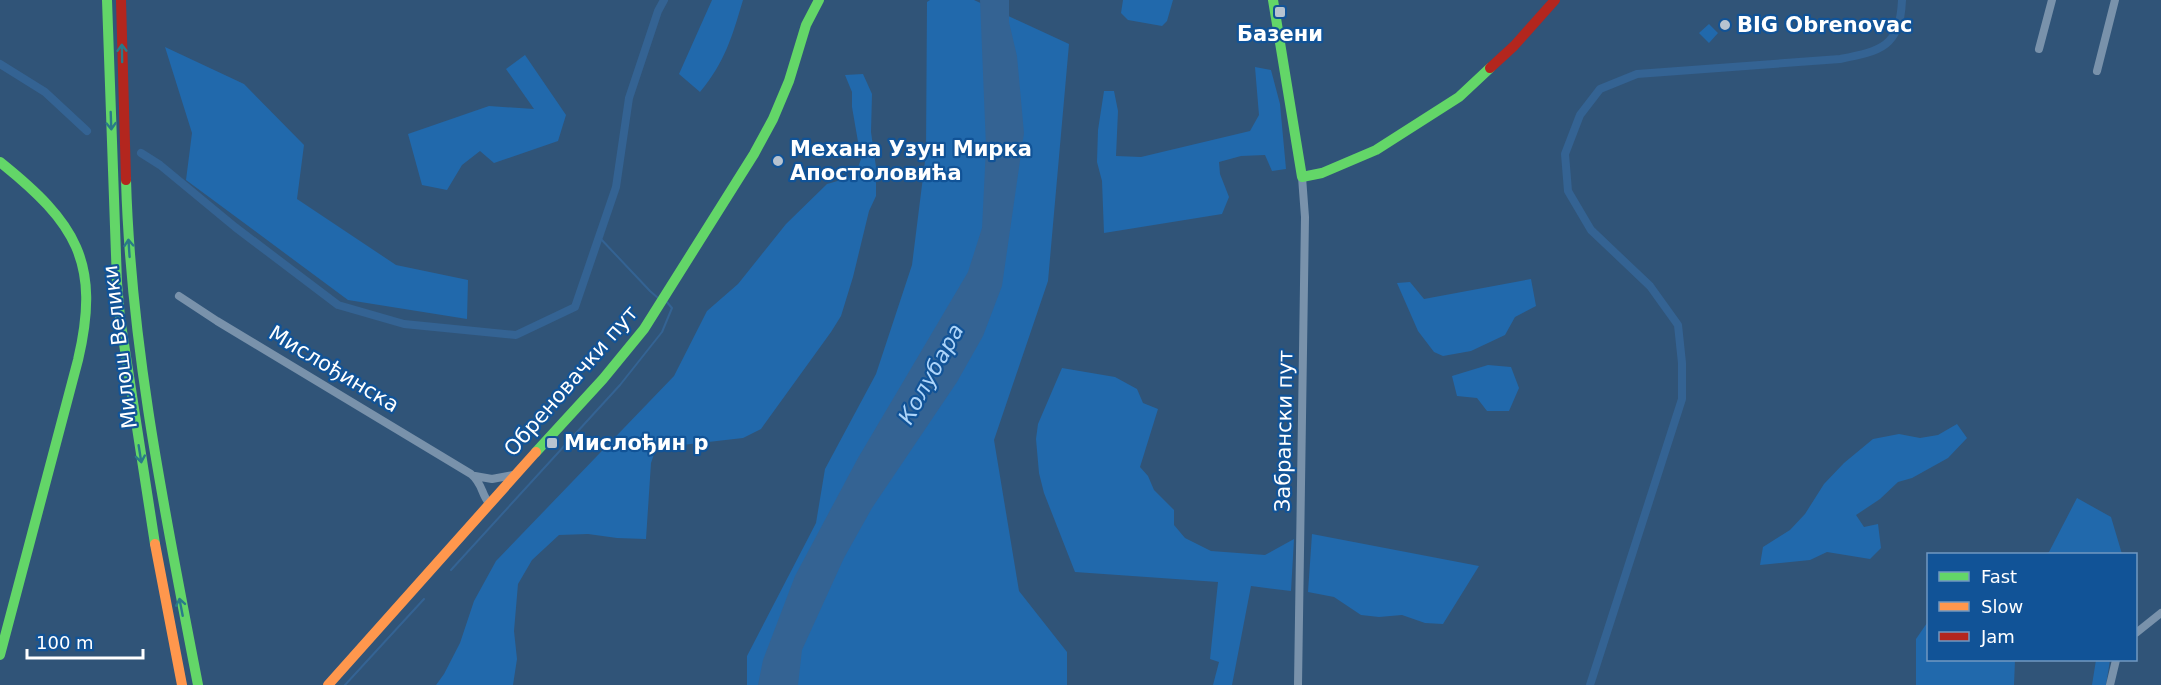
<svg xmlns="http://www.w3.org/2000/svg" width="2161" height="685" font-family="'DejaVu Sans',sans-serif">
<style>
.green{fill:#2169ac}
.water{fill:#346393}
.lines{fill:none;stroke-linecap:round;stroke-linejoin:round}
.stream{stroke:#346393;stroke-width:2}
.canal{stroke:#346393;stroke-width:8}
.street{stroke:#7992ab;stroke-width:8}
.fast{stroke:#63d668;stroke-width:10}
.slow{stroke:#ff974d;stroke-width:10}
.jam{stroke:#b3261e;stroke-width:10}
.oneway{stroke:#2a7a89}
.poi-dot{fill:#b7c3d0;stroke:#115397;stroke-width:2}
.labels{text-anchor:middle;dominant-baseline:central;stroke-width:4.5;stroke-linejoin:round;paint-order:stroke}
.poi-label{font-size:21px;font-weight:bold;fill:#fff;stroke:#115397;text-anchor:start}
.street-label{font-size:21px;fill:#fff;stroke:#115397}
.water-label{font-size:22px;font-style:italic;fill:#add5fa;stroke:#115397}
</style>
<rect width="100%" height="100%" fill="#305478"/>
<!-- green -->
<path class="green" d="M712,0h31c-11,37 -18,62 -43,92l-21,-18z
M930,0h44l95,44 -21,237 -54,159 25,151 48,61v33h-320v-29l69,-133 9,-54 51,-95 36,-109 14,-112 1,-151z
M1123,0h50l-6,21 -5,5 -34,-6 -7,-7z
M1709,24l9,9 -9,10 -10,-10z
M165,47l79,37 60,61 -7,54 99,66 72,15 -1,39 -119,-19 -162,-120 6,-47z
M525,55l41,60 -8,26 -64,22 -14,-12 -18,14 -15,25 -25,-5 -14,-51 81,-28 45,3 -28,-40z
M1255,67l16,3 9,34 6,65 -14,2 -7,-16 -24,1 -22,6 1,12 9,23 -7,17 -118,19 -2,-52 -5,-19 1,-32 6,-39h10l4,20 -2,45 25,1 109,-26 9,-16z
M863,74l9,20 -1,38 5,35v29l-7,15 -16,66 -12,39 -10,16 -70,97 -18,9 -87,10 -5,15 -5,76 -29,-1 -29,-4 -29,1 -27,25 -14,24 -4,47 3,28 -4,26h-77l8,-11 16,-31 14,-42 22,-40 178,-185 33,-65 31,-27 48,-60 41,-40 28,-8 6,-17 -9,-52v-15l-7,-17z
M1531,279l5,27 -21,11 -10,18 -34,16 -28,5 -9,-4 -16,-21 -21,-48 13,-1 14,17z
M1488,365l23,2 8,21 -10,23h-22l-10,-13 -20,-2 -5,-20z
M1062,368l53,9 22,12 6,14 15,6 -18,58 8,9 6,14 20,20v15l11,13 26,13 54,4 29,-16 -3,52 -40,-5 -19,99h-19l6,-23 -9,-3 8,-77 -143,-10 -31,-79 -5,-20 -3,-34 2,-15z
M1957,424l10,14 -19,20 -36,20 -14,4 -18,17 -24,16 8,12 14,-3 3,24 -11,11 -43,-7 -17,8 -50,5 3,-18 27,-17 15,-16 19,-30 20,-21 29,-24 26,-5 21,4 18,-3z
M2077,498l34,19 11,37h-77l4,-2z
M1312,534l167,32 -36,58 -18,-1 -23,-8 -23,2 -18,-2 -27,-18 -26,-5z
M1927,623h1v37h87l-1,25h-98v-46z
M2096,660h14l-4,25h-14z"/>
<!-- water -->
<path class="water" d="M980,0h29v22l8,34 7,77 -22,153 -19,50 -26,46 -85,126 -28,50 -42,92 -4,35h-40l5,-25 32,-84 63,-118 110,-186 14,-44 4,-81z"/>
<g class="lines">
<!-- stream -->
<path class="stream" d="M599,237l51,54 8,7
M451,570l169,-185 42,-53 10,-24 -6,-7
M345,685l79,-86"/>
<!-- canal -->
<path class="canal" d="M0,64l45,28 42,39
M141,153l19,12 75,62 103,78 66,19 112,11 59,-28 41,-120 13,-89 29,-87 6,-11
M1590,685l92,-286v-36l-4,-38 -28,-39 -59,-56 -23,-39 -3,-37 15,-39 20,-26 37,-15 203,-15c41,-8 60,-12 62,-59"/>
<!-- street -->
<path class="street" d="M2039,49l13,-49
M2097,71l18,-71
M179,296l38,25 254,153c12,10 10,20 18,29
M475,476l17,3 21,-4
M2136,633l25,-20
M1298,685l7,-468 -3,-40
M2110,685l6,-25"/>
<!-- fast -->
<path class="fast" d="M107,0l10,283 3,35 35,226
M1273,0l29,177 20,-4 54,-23 83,-53 31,-29
M0,162c76,61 101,100 78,198l-78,295
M126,180c5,171 40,338 72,505
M536,452l67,-73 41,-50 110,-175 19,-35 16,-38 17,-56 13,-25"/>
<!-- slow -->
<path class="slow" d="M155,544l27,141
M328,685l208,-233"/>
<!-- jam -->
<path class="jam" d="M121,0l5,180
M1490,68l24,-22 41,-46"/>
</g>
<!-- one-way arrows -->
<defs><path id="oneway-shaft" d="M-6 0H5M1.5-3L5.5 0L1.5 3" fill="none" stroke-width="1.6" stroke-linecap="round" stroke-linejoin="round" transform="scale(1.5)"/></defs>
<g class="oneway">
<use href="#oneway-shaft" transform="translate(122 53) rotate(-91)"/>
<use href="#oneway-shaft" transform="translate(111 121) rotate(88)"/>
<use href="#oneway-shaft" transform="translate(129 248) rotate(-94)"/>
<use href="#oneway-shaft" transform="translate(140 454) rotate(81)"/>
<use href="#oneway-shaft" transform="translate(181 607) rotate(-101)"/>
</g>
<!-- markers -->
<g class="poi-dot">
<rect x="1274" y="6" width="12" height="12" rx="3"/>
<circle cx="1725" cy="25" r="6"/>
<circle cx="778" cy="161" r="6"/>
<rect x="546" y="437" width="12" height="12" rx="3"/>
</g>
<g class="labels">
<!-- poi labels -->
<g class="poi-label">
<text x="1737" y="25">BIG Obrenovac</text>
<text x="1280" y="34" text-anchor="middle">Базени</text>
<text x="790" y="149">Механа Узун Мирка<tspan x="790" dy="24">Апостоловића</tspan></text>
<text x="564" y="443">Мислођин р</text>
</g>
<!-- street labels -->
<g class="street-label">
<text transform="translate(120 347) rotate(-97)">Милош Велики</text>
<text transform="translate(334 369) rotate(31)">Мислођинска</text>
<text transform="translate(571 381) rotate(-49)">Обреновачки пут</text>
<text transform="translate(1284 431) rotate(-89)">Забрански пут</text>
</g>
<!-- water labels -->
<g class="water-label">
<text transform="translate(931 374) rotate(-61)">Колубара</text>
</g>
</g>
<!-- legend -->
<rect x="1927" y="553" width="210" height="108" fill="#115397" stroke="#7098c1" stroke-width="1.5"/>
<rect x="1939" y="572" width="30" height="9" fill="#63d668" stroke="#7098c1" stroke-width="1.5"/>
<text x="1981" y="583" font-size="18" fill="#ffffff">Fast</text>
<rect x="1939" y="602" width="30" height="9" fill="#ff974d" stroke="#7098c1" stroke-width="1.5"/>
<text x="1981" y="613" font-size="18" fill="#ffffff">Slow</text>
<rect x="1939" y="632" width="30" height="9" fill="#b3261e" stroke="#7098c1" stroke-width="1.5"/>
<text x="1981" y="643" font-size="18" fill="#ffffff">Jam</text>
<!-- scale -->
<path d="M27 649v9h116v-9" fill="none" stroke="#ffffff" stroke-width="3"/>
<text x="36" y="649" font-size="18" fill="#ffffff" stroke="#115397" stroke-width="4.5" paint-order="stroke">100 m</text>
</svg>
